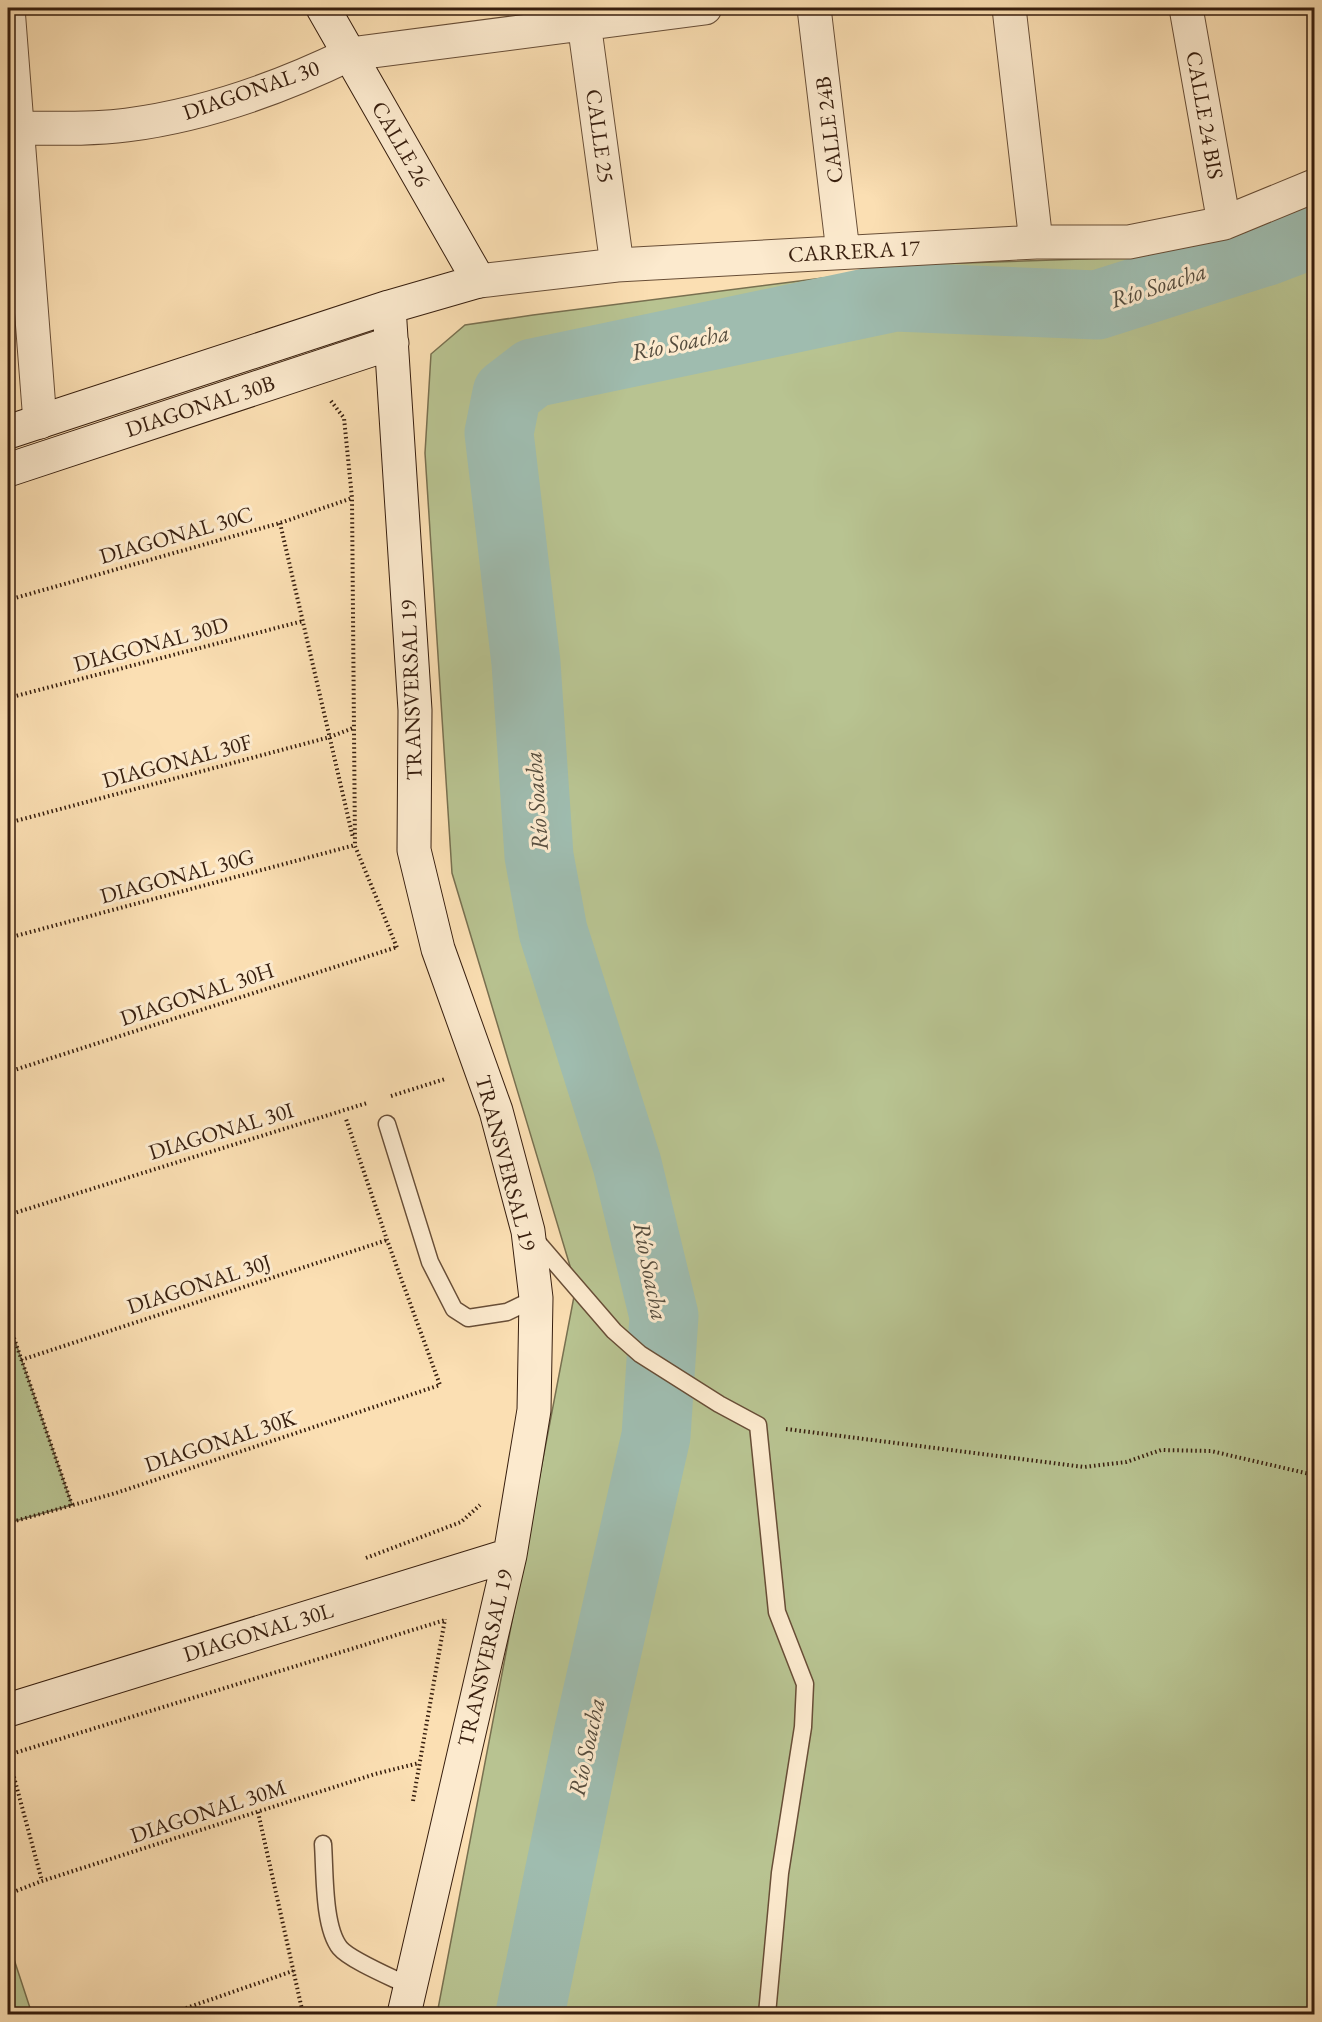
<svg xmlns="http://www.w3.org/2000/svg" width="1322" height="2022" font-family="'EB Garamond',serif">
<style>
.grass{fill:#b8c391;stroke:#787050;stroke-width:1.5}
.lines{fill:none;stroke-linecap:round;stroke-linejoin:round}
.river{stroke:#9fbcaf;stroke-width:69}
.lane-casing{stroke:#684e37;stroke-width:19}
.street-casing{stroke:#684e37;stroke-width:35}
.secondary-casing{stroke:#371e0e;stroke-width:35}
.path{stroke:#371e0e;stroke-width:4;stroke-dasharray:1.5 3;stroke-linecap:butt}
.lane{stroke:#fceace;stroke-width:16}
.street{stroke:#fceace;stroke-width:33}
.secondary{stroke:#fceace;stroke-width:33}
.labels{text-anchor:middle;dominant-baseline:central;stroke-width:6;stroke-linejoin:round;paint-order:stroke}
.street-label{font-size:22px;fill:#371e0e;stroke:#fceace}
.water-label{font-size:24px;font-style:italic;fill:#564d3e;stroke:#fceace}
</style>
<rect width="100%" height="100%" fill="#fbdfb3"/>
<filter id="stains"><feTurbulence type="fractalNoise" baseFrequency=".00333" numOctaves="4"/><feColorMatrix values="0 0 0 0 .2 0 0 0 0 .09 0 0 0 0 .02 0 0 0 .5 -.17"/></filter>
<radialGradient id="worn" r=".72"><stop offset=".6" stop-color="#630" stop-opacity="0"/><stop offset="1" stop-color="#630" stop-opacity=".3"/></radialGradient>
<!-- grass -->
<path class="grass" d="M1314,203v1811h-877l139,-728 -124,-413 -27,-420 6,-99 34,-29 68,-10 400,-51 239,-8z
M8,1321l64,184 -64,18z
M8,1941l24,73h-24z"/>
<g class="lines">
<!-- river -->
<path class="river" d="M530,2014l58,-280 68,-298 8,-120 -37,-152 -74,-233 -14,-75 -13,-193 -27,-230 8,-40 26,-20 362,-76 202,8 170,-54 47,-18"/>
<!-- lane casing -->
<g class="lane-casing">
<path id="lane" d="M387,1124l43,138 24,47 14,9 39,-6 29,-14
M532,1236l82,95 26,23 79,50 39,21 19,187 28,72 -2,43 -23,146 -13,141
M323,1844c2,27 0,83 17,104 10,12 53,30 69,38"/>
</g>
<!-- street casing -->
<g class="street-casing">
<path id="street" d="M8,8l32,414
M582,8l35,257
M814,8l29,244
M1009,8l27,234
M1186,8l38,215
M8,128c40,0 79,2 119,-3 77,-10 153,-37 223,-71l355,-46
M479,281l138,-16 419,-23h93l95,-19 90,-37"/>
</g>
<!-- secondary casing -->
<g class="secondary-casing">
<path id="secondary" d="M389,307l26,403 -1,140 24,99 58,162 32,120 8,67 -2,112 -24,145 -106,459
M8,432l381,-125 90,-26 -156,-273
M8,470l384,-127
M8,1710l502,-155"/>
</g>
<!-- path -->
<path class="path" d="M331,401l13,17 8,80 3,348 43,104
M280,523l73,315
M8,600l272,-77 72,-25
M8,698l295,-77
M8,823l322,-86 23,-9
M8,938l347,-93
M8,1072l389,-125
M391,1096l54,-17
M8,1215l359,-112
M8,1321l64,184
M21,1360l366,-120
M786,1429l298,38 42,-5 35,-12 50,1 103,24
M8,1523l108,-30 324,-108 -53,-145 -41,-121
M366,1558l95,-36 19,-17
M8,1665l3,8
M8,1755l437,-135
M8,1755l34,126
M413,1801l32,-182
M258,1812l45,202
M8,1894l34,-13 333,-107 44,-11
M169,2014l124,-43"/>
<!-- lane -->
<use href="#lane" class="lane"/>
<!-- street -->
<use href="#street" class="street"/>
<!-- secondary -->
<use href="#secondary" class="secondary"/>
</g>
<g class="labels">
<!-- street labels -->
<g class="street-label">
<text transform="translate(251 90) rotate(-19)">DIAGONAL 30</text>
<text transform="translate(1205 115) rotate(80)">CALLE 24 BIS</text>
<text transform="translate(829 130) rotate(-97)">CALLE 24B</text>
<text transform="translate(600 136) rotate(82)">CALLE 25</text>
<text transform="translate(401 144) rotate(60)">CALLE 26</text>
<text transform="translate(854 251) rotate(-3)">CARRERA 17</text>
<text transform="translate(200 406) rotate(-18)">DIAGONAL 30B</text>
<text transform="translate(176 535) rotate(-16)">DIAGONAL 30C</text>
<text transform="translate(151 644) rotate(-15)">DIAGONAL 30D</text>
<text transform="translate(411 690) rotate(-92)">TRANSVERSAL 19</text>
<text transform="translate(177 761) rotate(-15)">DIAGONAL 30F</text>
<text transform="translate(177 876) rotate(-15)">DIAGONAL 30G</text>
<text transform="translate(197 994) rotate(-18)">DIAGONAL 30H</text>
<text transform="translate(221 1131) rotate(-17)">DIAGONAL 30I</text>
<text transform="translate(506 1163) rotate(75)">TRANSVERSAL 19</text>
<text transform="translate(199 1284) rotate(-18)">DIAGONAL 30J</text>
<text transform="translate(220 1441) rotate(-18)">DIAGONAL 30K</text>
<text transform="translate(258 1632) rotate(-17)">DIAGONAL 30L</text>
<text transform="translate(485 1658) rotate(-77)">TRANSVERSAL 19</text>
<text transform="translate(208 1811) rotate(-18)">DIAGONAL 30M</text>
</g>
<!-- water labels -->
<g class="water-label">
<text transform="translate(1158 285) rotate(-18)">Río Soacha</text>
<text transform="translate(680 342) rotate(-12)">Río Soacha</text>
<text transform="translate(536 801) rotate(-94)">Río Soacha</text>
<text transform="translate(651 1271) rotate(79)">Río Soacha</text>
<text transform="translate(586 1747) rotate(-78)">Río Soacha</text>
</g>
</g>
<!-- margin -->
<rect width="1322" height="2022" fill="none" stroke="#fbdfb3" stroke-width="30"/>
<rect x="9" y="9" width="1304" height="2004" fill="none" stroke="#371e0e" stroke-width="3"/>
<rect x="15" y="15" width="1292" height="1992" fill="none" stroke="#371e0e" stroke-width="1.5"/>
<rect width="100%" height="100%" filter="url(#stains)"/>
<rect width="100%" height="100%" fill="url(#worn)"/>
</svg>
